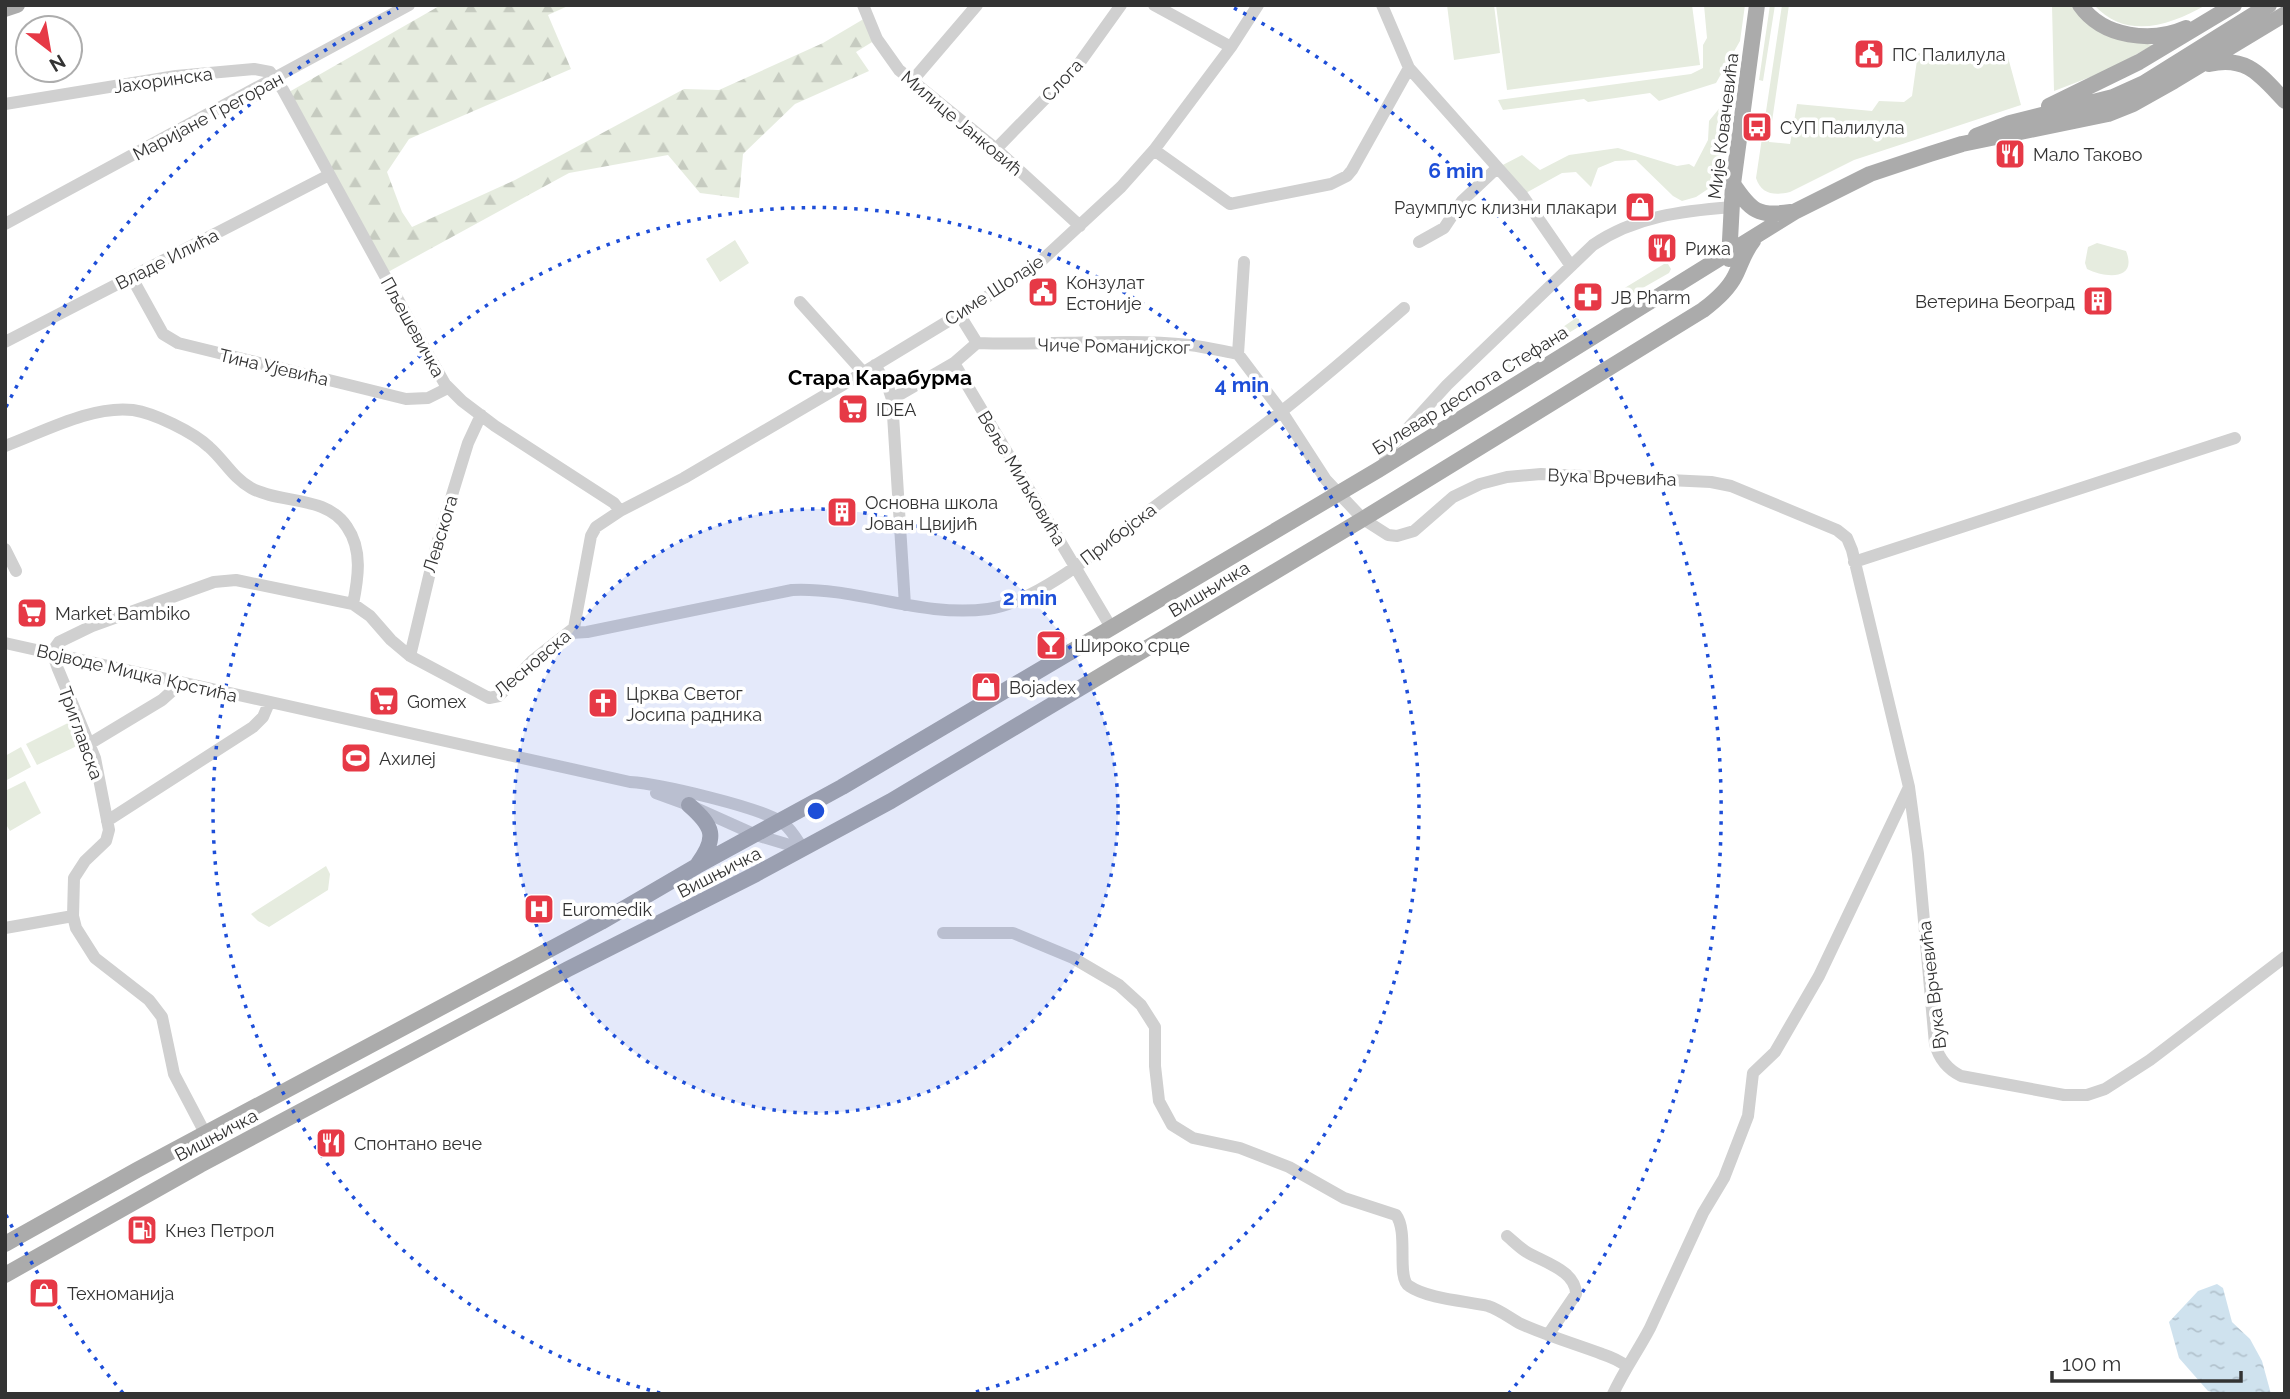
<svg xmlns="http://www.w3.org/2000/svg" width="2290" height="1399" font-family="Raleway,sans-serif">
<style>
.green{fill:#e6ecdf}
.forest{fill:url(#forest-firs)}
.water{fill:url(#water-ripples)}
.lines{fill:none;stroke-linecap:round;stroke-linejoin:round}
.minor{stroke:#d0d0d0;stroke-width:12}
.major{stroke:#ababab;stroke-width:16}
.ring{fill:none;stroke:#1d4ed8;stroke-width:3.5;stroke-dasharray:3.5 7}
.labels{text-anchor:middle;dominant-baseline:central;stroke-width:7;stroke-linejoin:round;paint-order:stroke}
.poi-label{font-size:18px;fill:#333;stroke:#fff;text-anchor:start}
.street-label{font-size:18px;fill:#333;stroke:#fff}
.quarter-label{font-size:21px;font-weight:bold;fill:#000;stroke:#fff}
.centre{fill:#1d4ed8;stroke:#fff;stroke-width:3.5}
.ring-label{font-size:21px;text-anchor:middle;font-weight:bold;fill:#1d4ed8;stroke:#fff;stroke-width:7;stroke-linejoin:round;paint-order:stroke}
</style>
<defs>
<pattern id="forest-firs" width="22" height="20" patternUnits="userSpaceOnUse" patternTransform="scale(1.75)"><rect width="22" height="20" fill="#e6ecdf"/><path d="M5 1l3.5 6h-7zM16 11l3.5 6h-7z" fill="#c6cbc0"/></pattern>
<pattern id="water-ripples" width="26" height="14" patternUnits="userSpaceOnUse" patternTransform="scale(1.75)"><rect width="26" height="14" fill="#cfe2ee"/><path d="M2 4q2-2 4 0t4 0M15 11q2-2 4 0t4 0" fill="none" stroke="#b2c2cd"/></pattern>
</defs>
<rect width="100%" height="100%" fill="#fff"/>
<!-- green -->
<path class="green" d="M1447,5h47l6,48 -46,7z
M1496,5h196l8,60 -193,25z
M1704,5h41l-5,36 -24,42 -57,18 -9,-8 -62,9 -4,-3 -81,11 -5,-10 193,-26 12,-6v-23l4,-7z
M1770,5h5l-12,76 -4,-1z
M1782,5h7l-20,137 21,2 7,-40 75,7 7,-10 25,1 8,-6 6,-43 49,1 39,-4 15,55 -167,55 -64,32c-16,4 -29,2 -34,-14z
M2052,5h23l45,34 33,6 -47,26 -52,20z
M2094,5h112c-37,21 -80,35 -112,0z
M1726,100l-3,41 -6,42 -21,14 -14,4 -9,-5 -37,-36 -21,1 -17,7 -7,19 -15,-15 -14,1 -40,22 -25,-27 25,-13 18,15 29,-15 49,-7 59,18 12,-2 5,3 14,-27 1,-19z
M735,240l14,23 -29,19 -14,-23z
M2097,243l29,8c12,30 -21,27 -39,18l-2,-6 3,-16z
M1664,264h4l3,5 -2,4 -49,28 -4,-6 2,-3z
M1576,318l3,1 1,7 -101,62 -2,-2z
M68,723l11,22 -42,20 -11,-21z
M21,747l10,20 -26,14v-25z
M25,781l16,32 -31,18 -5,-8v-32z
M326,866l4,8 -2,16 -59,37 -11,-6 -7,-7z"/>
<!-- forest -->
<path class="forest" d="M441,5h129l-22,10 23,54 -162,70 -22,33 15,40 10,15 103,-47 169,-91 35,1 104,-47 44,-26 10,22 -21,13 13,19 -74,33 -52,50 -4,44 -39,-5 -32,-38 -99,18 -181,99 -99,-180z"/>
<!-- water -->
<path class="water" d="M2217,1284l6,4 9,34 18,17 12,22 9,33h-51l-12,-3 -29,-33 -10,-36 29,-31z"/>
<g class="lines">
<!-- minor -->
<path class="minor" d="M863,5l14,34 22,31 97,79 84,77
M1154,5l77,42
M1382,5l27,63 113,127 49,71
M912,81l65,-76
M5,104l171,-28 78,-7 16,3 13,18 142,259 20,35 17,17 33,25 119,77 6,8
M996,149l82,-84 43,-60
M1154,150l76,54 101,-20 16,-8 5,-6 57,-102
M5,224l404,-219
M1419,242l25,-14 18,-27 35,-33
M132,278l31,56 15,9 228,56 22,-1 20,-10
M800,302l63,70
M959,314l18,29c70,3 142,-5 212,2 17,2 33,6 49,9l44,58 44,68 37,39 25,16 9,1 17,-5 39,-34 27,-13 27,-7 34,-3 170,8 20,4 106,44 10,8 5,12 57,237 9,67 17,190c4,15 12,25 26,32l103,19h23l18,-6 45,-29 135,-103
M5,342l324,-167
M1238,354l6,-92
M954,363l158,266
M875,365l13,22 4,12 13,206
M892,399l62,-36 23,-20
M5,446c38,-14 87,-41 128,-36 21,3 60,22 76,37 15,13 24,31 42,41 29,16 76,7 96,39 16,23 11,52 6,77
M1387,465l-2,-5 3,-10 59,-65 146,-140c42,-29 90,-34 139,-38
M5,549l11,22
M1854,562l381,-124
M571,633l16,-1 205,-42c66,-3 129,28 196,19 52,-7 120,-67 162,-99 44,-33 89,-65 132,-99 42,-33 82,-68 122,-103
M5,643l625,139c30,2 130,25 153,41 9,7 14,17 20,26
M410,656l26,-109 32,-104 13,-28
M89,744l73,-44 10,-9 3,-10
M656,793l33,12 67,30 47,14
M107,821l146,-94 10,-10 6,-14
M5,928l68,-12
M943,933h70l60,25 46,27 22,20 14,22v39l4,35 13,24 21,13 47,10 49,19 55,31 52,17c13,17 0,63 13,71 19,13 57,15 79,20 12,4 22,12 33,18 27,12 54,20 81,30 9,3 17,6 24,12
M205,1133l-31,-59 -12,-57 -13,-17 -54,-42 -19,-30 -3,-12 1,-38 11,-17 21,-20 3,-11 -14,-72 -37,-89 -6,-17 7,-10 33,-16 122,-44 22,-2 117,24 17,12 21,24 19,16 79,42 10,-2 33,-35 42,-33 17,-92 5,-9 24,-16 64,-33 167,-98 122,-74 67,-44 81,-75 33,-37 77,-103 27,-42
M1507,1236c6,5 12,11 18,15 17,11 51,19 51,43l-28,41
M1613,1394c11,-24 25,-43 37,-66l53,-115 21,-35 24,-62 5,-43 22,-21 44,-76 90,-189"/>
<!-- major -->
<path class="major" d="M2080,5c23,33 72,38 106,23
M5,9l12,-4
M2209,64c38,-9 52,12 76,37
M2049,106l90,-44 95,-57
M1976,136l34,-13 103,-26 31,-14 125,-78
M1733,184c18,27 25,33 58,28
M1729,259l4,-75 24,-179
M689,805c24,21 29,32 9,59
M5,1244l132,-74 464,-248 96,-56 145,-79 536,-317 418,-259 74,-37 60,-20 32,-10 146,-30 25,-10 41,-23 111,-67
M5,1275l195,-110 368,-196 188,-95 135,-73 472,-282 340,-209c12,-9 25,-20 32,-34 6,-12 9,-24 18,-35"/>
</g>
<!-- distance rings -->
<circle cx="816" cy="811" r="302" fill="#1d4ed8" fill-opacity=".12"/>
<g class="ring">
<circle cx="816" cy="811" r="302"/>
<path d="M660 1393A603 603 0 1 1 972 1393"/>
<path d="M123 1393A905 905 0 0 1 6 1215M6 407A905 905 0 0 1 398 8M1234 8A905 905 0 0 1 1509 1393"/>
</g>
<!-- icons -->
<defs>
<g id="civic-square" transform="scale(1.575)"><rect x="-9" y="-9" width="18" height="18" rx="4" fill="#e63946" stroke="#fff"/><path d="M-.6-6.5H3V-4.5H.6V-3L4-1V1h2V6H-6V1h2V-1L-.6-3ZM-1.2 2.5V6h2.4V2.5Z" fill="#fff"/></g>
<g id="bus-square" transform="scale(1.575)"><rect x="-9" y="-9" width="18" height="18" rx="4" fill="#e63946" stroke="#fff"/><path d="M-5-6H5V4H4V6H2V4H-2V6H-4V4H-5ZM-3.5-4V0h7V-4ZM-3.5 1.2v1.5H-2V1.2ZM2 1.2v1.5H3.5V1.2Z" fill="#fff"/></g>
<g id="restaurant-square" transform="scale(1.575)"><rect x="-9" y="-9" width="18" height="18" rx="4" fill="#e63946" stroke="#fff"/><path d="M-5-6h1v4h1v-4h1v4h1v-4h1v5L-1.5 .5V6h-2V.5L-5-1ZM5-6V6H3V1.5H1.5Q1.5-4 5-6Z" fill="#fff"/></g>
<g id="shop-square" transform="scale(1.575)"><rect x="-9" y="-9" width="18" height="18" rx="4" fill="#e63946" stroke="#fff"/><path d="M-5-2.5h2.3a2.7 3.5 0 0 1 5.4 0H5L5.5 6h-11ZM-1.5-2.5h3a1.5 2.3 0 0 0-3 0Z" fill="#fff"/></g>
<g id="pharmacy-square" transform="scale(1.575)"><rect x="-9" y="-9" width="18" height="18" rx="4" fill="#e63946" stroke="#fff"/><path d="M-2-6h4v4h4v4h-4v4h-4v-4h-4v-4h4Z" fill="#fff"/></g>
<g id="building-square" transform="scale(1.575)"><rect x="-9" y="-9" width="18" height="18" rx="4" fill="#e63946" stroke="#fff"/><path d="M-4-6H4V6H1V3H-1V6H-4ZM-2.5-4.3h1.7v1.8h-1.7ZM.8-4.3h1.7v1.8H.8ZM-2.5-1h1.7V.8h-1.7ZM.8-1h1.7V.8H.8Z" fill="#fff"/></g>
<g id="supermarket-square" transform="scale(1.575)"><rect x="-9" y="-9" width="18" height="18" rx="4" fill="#e63946" stroke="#fff"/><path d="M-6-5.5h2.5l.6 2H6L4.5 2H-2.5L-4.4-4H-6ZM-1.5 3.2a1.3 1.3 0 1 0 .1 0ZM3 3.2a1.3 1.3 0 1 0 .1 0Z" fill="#fff"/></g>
<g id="bar-square" transform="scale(1.575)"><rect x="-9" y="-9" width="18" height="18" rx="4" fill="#e63946" stroke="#fff"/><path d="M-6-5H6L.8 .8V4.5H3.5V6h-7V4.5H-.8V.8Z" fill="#fff"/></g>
<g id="church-square" transform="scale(1.575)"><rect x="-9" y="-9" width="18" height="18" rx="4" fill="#e63946" stroke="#fff"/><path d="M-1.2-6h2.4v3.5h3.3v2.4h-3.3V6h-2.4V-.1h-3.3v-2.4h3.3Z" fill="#fff"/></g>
<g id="stadium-square" transform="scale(1.575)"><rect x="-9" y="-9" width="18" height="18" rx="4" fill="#e63946" stroke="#fff"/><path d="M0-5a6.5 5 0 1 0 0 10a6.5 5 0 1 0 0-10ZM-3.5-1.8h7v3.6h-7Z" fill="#fff"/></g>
<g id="hospital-square" transform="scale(1.575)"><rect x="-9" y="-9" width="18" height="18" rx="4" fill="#e63946" stroke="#fff"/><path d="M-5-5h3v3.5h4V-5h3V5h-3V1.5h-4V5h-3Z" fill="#fff"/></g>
<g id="fuel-square" transform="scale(1.575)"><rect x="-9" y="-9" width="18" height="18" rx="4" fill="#e63946" stroke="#fff"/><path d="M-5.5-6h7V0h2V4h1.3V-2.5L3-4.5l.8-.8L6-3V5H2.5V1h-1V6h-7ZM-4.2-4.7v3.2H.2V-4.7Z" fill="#fff"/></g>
</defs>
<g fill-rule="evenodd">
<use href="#civic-square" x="1869" y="54"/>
<use href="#bus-square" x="1757" y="127"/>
<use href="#restaurant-square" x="2010" y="154"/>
<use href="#shop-square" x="1640" y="207"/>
<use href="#restaurant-square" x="1662" y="248"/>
<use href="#civic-square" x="1043" y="292"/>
<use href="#pharmacy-square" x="1588" y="297"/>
<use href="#building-square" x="2098" y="301"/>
<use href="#supermarket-square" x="853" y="409"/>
<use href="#building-square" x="842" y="512"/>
<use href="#supermarket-square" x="32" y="613"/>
<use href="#bar-square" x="1051" y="645"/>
<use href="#shop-square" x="986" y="687"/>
<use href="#supermarket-square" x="384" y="701"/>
<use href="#church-square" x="603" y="703"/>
<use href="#stadium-square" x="356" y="758"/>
<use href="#hospital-square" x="539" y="909"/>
<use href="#restaurant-square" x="331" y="1143"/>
<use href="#fuel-square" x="142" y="1230"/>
<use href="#shop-square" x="44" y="1293"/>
</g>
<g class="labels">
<!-- poi labels -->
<g class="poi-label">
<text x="1892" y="54">ПС Палилула</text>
<text x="1780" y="127">СУП Палилула</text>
<text x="2033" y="154">Мало Таково</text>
<text x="1617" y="207" text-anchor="end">Раумплус клизни плакари</text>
<text x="1685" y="248">Рижа</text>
<text x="1066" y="282">Конзулат<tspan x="1066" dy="21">Естоније</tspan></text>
<text x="1611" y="297">JB Pharm</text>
<text x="2075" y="301" text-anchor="end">Ветерина Београд</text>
<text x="876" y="409">IDEA</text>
<text x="865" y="502">Основна школа<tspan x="865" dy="21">Јован Цвијић</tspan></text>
<text x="55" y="613">Market Bambiko</text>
<text x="1074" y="645">Широко срце</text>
<text x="1009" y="687">Bojadex</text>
<text x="626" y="693">Црква Светог<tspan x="626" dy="21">Јосипа радника</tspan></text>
<text x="407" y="701">Gomex</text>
<text x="379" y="758">Ахилеј</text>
<text x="562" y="909">Euromedik</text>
<text x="354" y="1143">Спонтано вече</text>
<text x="165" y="1230">Кнез Петрол</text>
<text x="67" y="1293">Техноманија</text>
</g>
<!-- street labels -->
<g class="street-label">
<text transform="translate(163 80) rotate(-8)">Јахоринска</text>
<text transform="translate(1062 80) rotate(-47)">Слога</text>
<text transform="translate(208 116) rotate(-28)">Маријане Грегоран</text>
<text transform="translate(962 123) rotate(40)">Милице Јанковић</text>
<text transform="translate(1723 126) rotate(-83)">Мије Ковачевића</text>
<text transform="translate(167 259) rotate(-27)">Владе Илића</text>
<text transform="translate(994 290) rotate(-33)">Симе Шолаје</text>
<text transform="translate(413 327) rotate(61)">Пљешевичка</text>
<text transform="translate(1114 346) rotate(1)">Чиче Романијског</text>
<text transform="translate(274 367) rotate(13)">Тина Ујевића</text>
<text transform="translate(1470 390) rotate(-32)">Булевар деспота Стефана</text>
<text transform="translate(1612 477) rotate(2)">Вука Врчевића</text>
<text transform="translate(1022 478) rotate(59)">Веље Миљковића</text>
<text transform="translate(440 534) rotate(-73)">Левскога</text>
<text transform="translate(1118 534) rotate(-37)">Прибојска</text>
<text transform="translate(1209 589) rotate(-31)">Вишњичка</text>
<text transform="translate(532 663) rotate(-40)">Лесновска</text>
<text transform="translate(137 673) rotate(13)">Војводе Мицка Крстића</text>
<text transform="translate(81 733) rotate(70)">Триглавска</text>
<text transform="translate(719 872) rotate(-27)">Вишњичка</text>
<text transform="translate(1932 985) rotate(-97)">Вука Врчевића</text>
<text transform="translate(216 1135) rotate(-28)">Вишњичка</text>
</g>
<!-- quarter labels -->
<g class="quarter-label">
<text x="880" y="377">Стара Карабурма</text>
</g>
</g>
<circle cx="816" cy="811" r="10" class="centre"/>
<g class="ring-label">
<text x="1456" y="178">6 min</text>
<text x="1242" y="392">4 min</text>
<text x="1030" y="605">2 min</text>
</g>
<!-- border -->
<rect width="2290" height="1399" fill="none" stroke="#333333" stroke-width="14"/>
<!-- north arrow -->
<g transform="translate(49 49) rotate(149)"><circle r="33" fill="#ffffff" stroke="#adadad" stroke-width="2"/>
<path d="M0-5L12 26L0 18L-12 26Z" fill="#e63946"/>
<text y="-10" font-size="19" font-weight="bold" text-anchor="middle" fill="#333333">N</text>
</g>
<!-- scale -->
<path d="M2052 1371v10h189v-10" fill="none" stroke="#333333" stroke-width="3.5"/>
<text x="2062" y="1371" font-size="21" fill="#333333" stroke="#ffffff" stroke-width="5" paint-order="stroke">100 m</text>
</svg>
